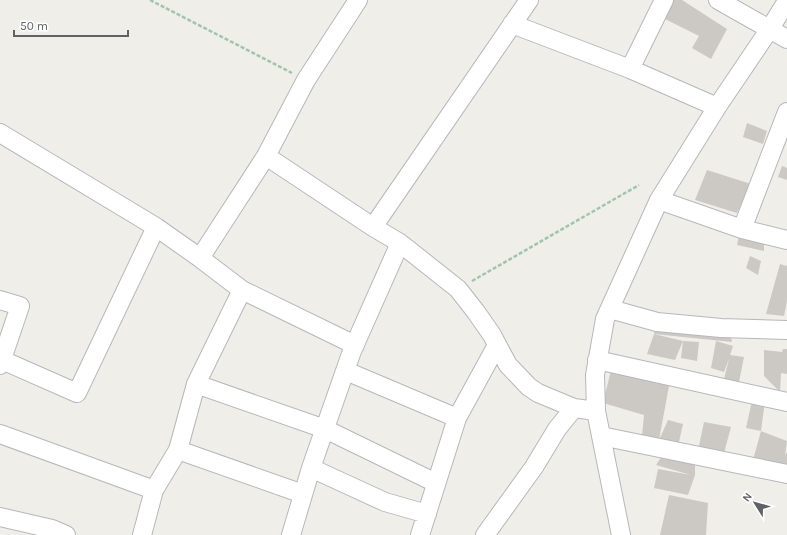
<svg xmlns="http://www.w3.org/2000/svg" width="787" height="535" font-family="Karla,sans-serif">
<style>
.building{fill:#ccc9c4}
.lines{fill:none;stroke-linecap:round;stroke-linejoin:round}
.minor-casing{stroke:#b5b8bb;stroke-width:20}
.path{stroke:#a0c5ab;stroke-width:2.5;stroke-dasharray:4 2;stroke-linecap:butt}
.minor{stroke:#fff;stroke-width:18}
</style>
<rect width="100%" height="100%" fill="#f0eee8"/>
<!-- building -->
<path class="building" d="M670,0h12l45,29 -16,30 -19,-11 7,-12 -38,-19z
M747,123l20,8 -4,13 -20,-7z
M782,166l5,2v12l-9,-3z
M707,170l44,14 -14,29 -42,-13z
M739,235l25,5v11l-27,-6z
M750,256l11,5 -3,14 -12,-7z
M780,264l7,2v35l-3,15 -18,-2z
M656,325l74,8 2,9 -78,-8z
M654,334l29,7 -8,19 -28,-6z
M683,341l16,1 -2,19 -16,-3z
M716,341l17,5 -3,9 14,2 -5,25 -15,-3 5,-20 -5,13 -13,-4z
M783,349h4v25l-6,-1 -1,19 -16,-16v-26l18,2z
M611,370l58,16 -10,54 9,-20 15,4 -5,22 -36,-10 2,-21 -41,-12z
M752,401h13l-4,30 -15,-3z
M704,422l27,5 -7,26 -25,-7z
M761,431l26,10 -2,14 2,-3v17l-34,-9z
M662,456l33,8v11l-7,20 -34,-7 4,-19 33,6 -35,-10z
M669,495l39,8 -2,32h-46z"/>
<g class="lines">
<!-- minor casing -->
<g class="minor-casing">
<path id="minor" d="M718,0l69,39
M512,24l118,45 87,38
M630,69l34,-69
M0,133l156,94 44,31 42,32 113,55
M266,156l107,71 27,16 58,46 18,23 16,23 16,30 21,22 9,6 36,15 22,3
M659,200l83,29 45,11
M373,227l156,-227
M742,229l45,-117
M200,258l66,-102 40,-76 52,-80
M0,300l20,6 -20,59
M610,309l47,13 64,6 66,2
M2,360l75,33 79,-166
M597,360l190,42
M346,371l111,47
M196,384l129,45 111,54
M0,434l154,56
M601,436l186,38
M178,450l125,44
M311,468l74,34 42,12
M0,517l52,12 14,6
M142,535l12,-45 24,-40 18,-66 46,-94
M291,535l20,-67 41,-117 48,-108
M420,535l37,-117 40,-73
M485,535l49,-68 23,-38 17,-21
M621,535l-25,-124 -1,-36 10,-56 54,-119 58,-93 52,-77 18,-29"/>
</g>
<!-- path -->
<path class="path" d="M150,0l142,73
M472,281l167,-96"/>
<!-- minor -->
<use href="#minor" class="minor"/>
</g>
<!-- north arrow -->
<g transform="translate(755 503) rotate(307)" stroke="#ffffff" stroke-width="3" paint-order="stroke">
<path d="M0-3L7 15L0 10L-7 15Z" fill="#5f6367"/>
<text y="-6" font-size="11" font-weight="bold" text-anchor="middle" fill="#5f6367">N</text>
</g>
<!-- scale -->
<path d="M14 30v6h114v-6" fill="none" stroke="#5f6367" stroke-width="2"/>
<text x="20" y="30" font-size="12" fill="#5f6367" stroke="#ffffff" stroke-width="3" paint-order="stroke">50 m</text>
</svg>
